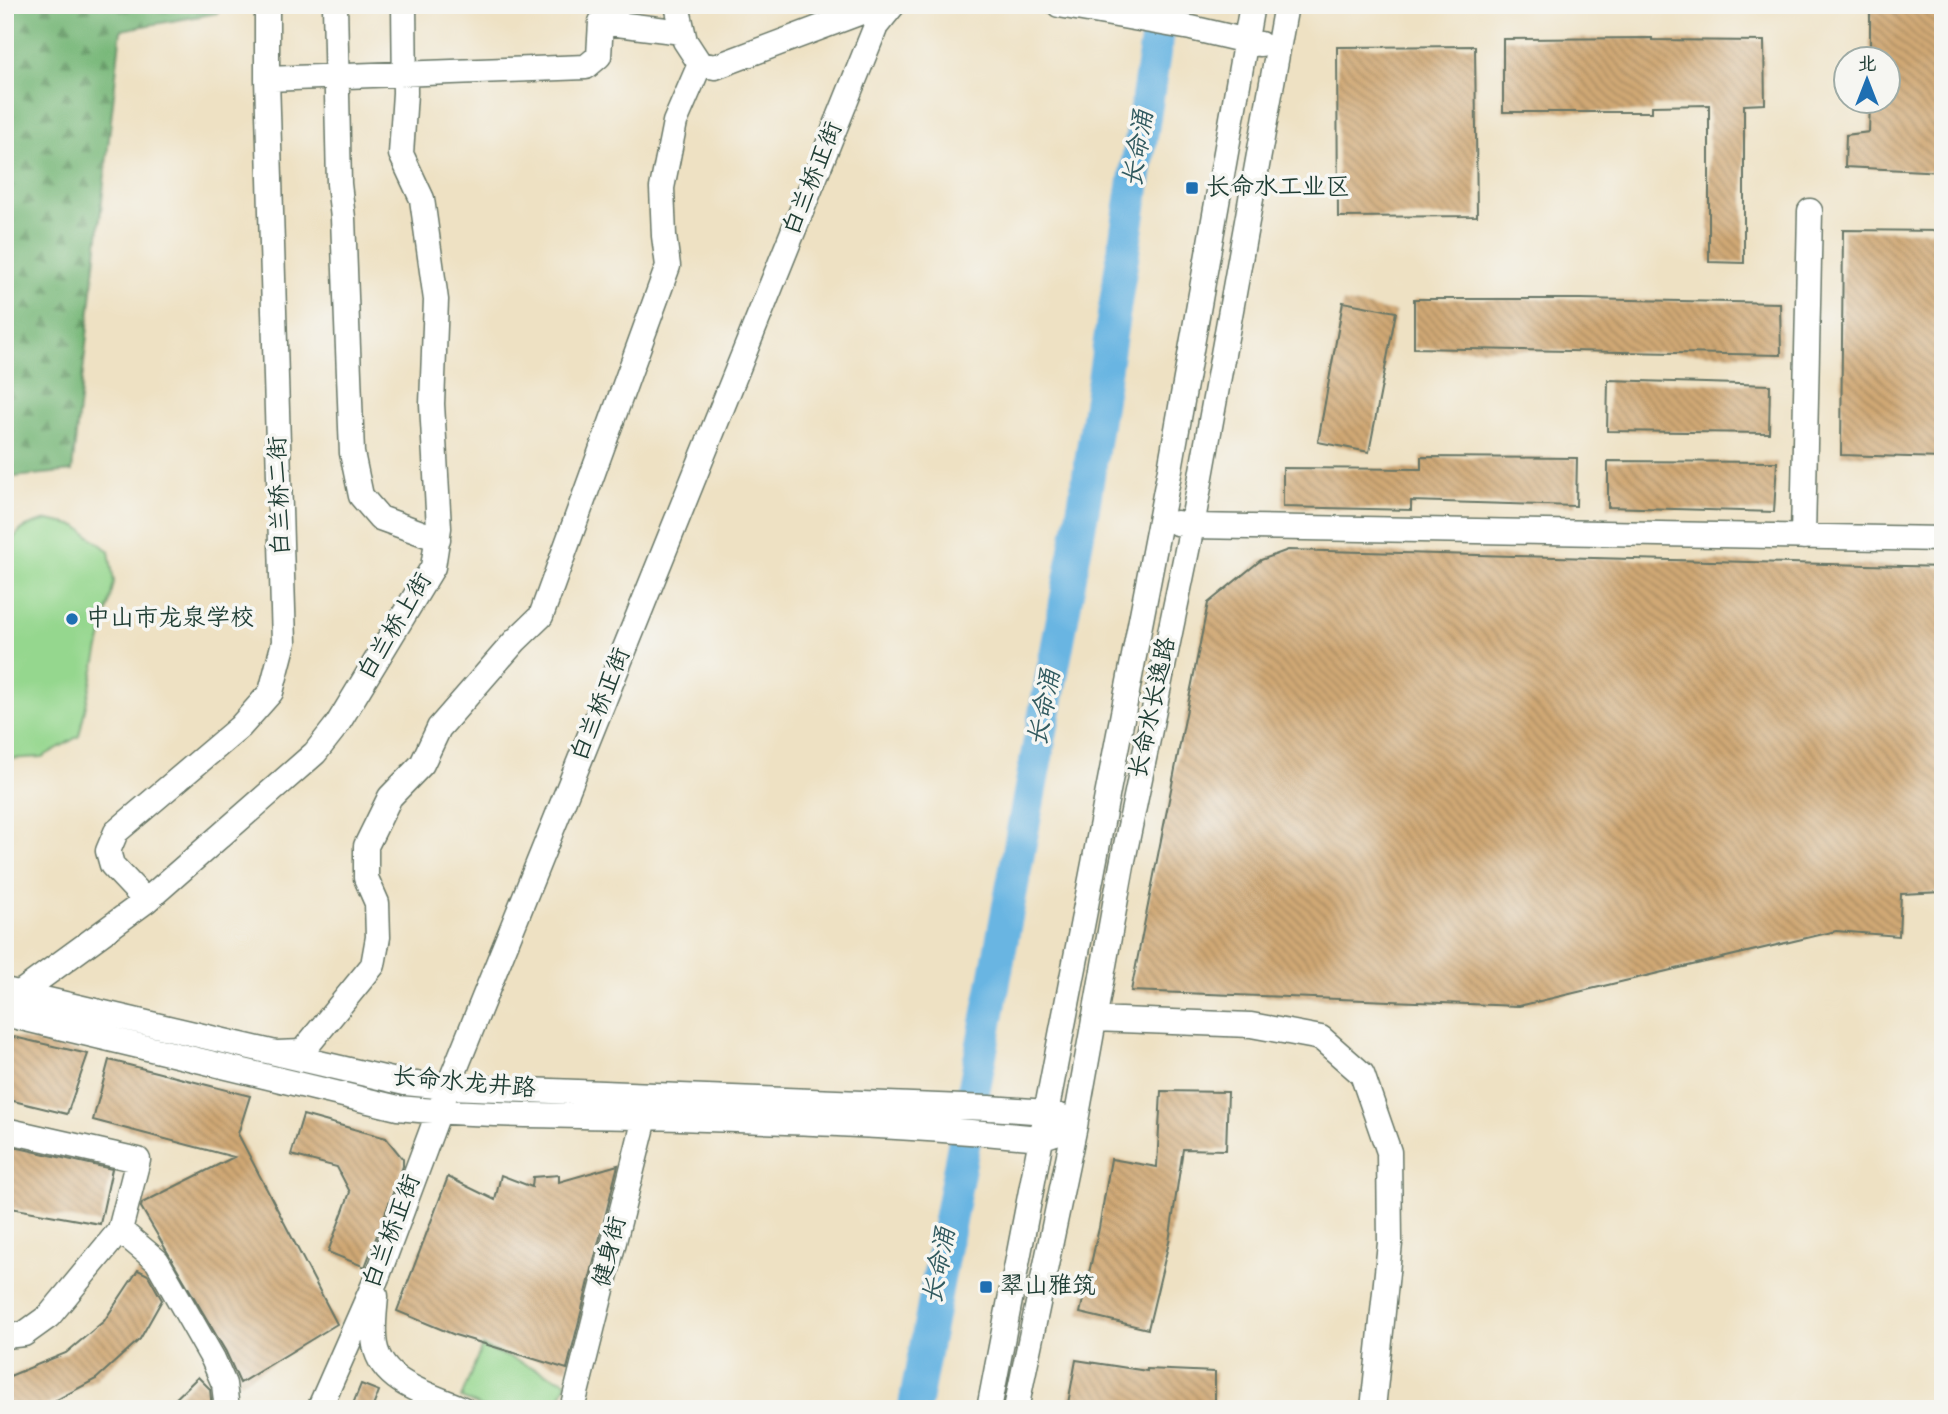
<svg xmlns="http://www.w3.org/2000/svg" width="1948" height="1414" font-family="'Indie Flower','LXGW WenKai TC',sans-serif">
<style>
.green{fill:#95d78e;stroke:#5a8a61;stroke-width:2}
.forest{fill:url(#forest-firs);stroke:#4c7a56;stroke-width:2}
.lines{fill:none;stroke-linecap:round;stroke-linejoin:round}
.river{stroke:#69b5e2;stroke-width:33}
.building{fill:url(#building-back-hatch)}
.minor-casing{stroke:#677666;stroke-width:27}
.minor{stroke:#fff;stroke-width:24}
.poi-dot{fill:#1f6fb2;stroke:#f6f6f2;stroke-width:2.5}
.labels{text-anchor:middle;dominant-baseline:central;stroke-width:7;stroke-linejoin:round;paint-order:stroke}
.street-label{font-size:24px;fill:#1f3d34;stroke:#f6f6f2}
.poi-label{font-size:24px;fill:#1f3d34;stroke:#f6f6f2;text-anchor:start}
.water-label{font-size:26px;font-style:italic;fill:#325b60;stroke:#f6f6f2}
</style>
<defs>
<pattern id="forest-firs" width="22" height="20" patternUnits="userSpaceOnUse" patternTransform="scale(1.75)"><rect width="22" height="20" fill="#78b879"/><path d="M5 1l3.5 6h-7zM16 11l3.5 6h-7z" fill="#629764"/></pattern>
<pattern id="building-back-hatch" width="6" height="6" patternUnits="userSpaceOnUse" patternTransform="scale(1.75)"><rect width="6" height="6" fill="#d0a875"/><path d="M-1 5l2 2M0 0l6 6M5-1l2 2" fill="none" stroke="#a88a61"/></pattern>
</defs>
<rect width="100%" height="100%" fill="#f6f6f2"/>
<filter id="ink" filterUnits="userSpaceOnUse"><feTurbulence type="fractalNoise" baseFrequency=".0143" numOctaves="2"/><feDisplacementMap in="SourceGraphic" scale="14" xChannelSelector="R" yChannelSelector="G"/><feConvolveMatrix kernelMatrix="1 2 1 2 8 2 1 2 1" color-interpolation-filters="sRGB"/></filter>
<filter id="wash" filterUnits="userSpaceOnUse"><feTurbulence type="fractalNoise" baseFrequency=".00686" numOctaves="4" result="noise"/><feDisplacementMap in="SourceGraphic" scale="28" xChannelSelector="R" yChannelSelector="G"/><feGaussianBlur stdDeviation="1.57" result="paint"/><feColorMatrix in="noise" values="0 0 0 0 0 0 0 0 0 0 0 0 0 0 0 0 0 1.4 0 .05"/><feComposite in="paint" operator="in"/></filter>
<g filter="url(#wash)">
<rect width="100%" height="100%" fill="#eee1c3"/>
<!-- green -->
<path class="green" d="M48,520l29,6 32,25 5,31 -35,154 -37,21 -35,2 -2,-1v-195c8,-31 12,-35 43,-43z
M482,1346l85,36 -11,27h-70l-25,-11z"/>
<!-- forest -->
<path class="forest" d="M5,5h213v8l-97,17 -49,441 -67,7z"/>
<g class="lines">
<!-- river -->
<path class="river" d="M914,1409l170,-905 78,-499"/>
</g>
<g id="blocks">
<!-- building -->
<path class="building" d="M1870,5h73v167l-98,-5 1,-32 23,-3 1,-30h18v-42h-18z
M1652,38v2l112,1 1,63 -21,1v158l-35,-1v-157l-57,1v6h-149v-73z
M1475,46l2,170 -139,1 -1,-170z
M1843,230l100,1v227l-102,-3z
M1414,299h166l200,4 1,52 -367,-7z
M1343,302l53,10 -27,140 -51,-10z
M1608,380l162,5 -1,48 -162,-2z
M1421,457l156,1 -1,48 -165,-5v9l-128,-3v-39l138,1z
M1608,461l169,1 -3,50 -166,-5z
M1288,550l655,17v325l-42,2 -2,42 -63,-5 -317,75 -388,-15 77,-388 53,-43z
M5,1035l83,19 -21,60 -62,-15z
M109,1060l141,36 -12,38 99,190 -97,59 -14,-31 -85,-145 1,-4 92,-46 -141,-37z
M1161,1091l67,1 -2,58 -43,-1 -14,93 -21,87 -68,-16 19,-85 12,-69 46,8z
M303,1115l83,23 17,21v7l-38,101 -37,-15 22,-60 -13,-25 -46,-12z
M5,1145l107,24 -12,55 -95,-17z
M618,1165l-51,204 -112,-34 -58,-24 51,-134 47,23 6,-25 31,12 1,-10 26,-2v7z
M138,1270l10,5 14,25 -22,39 -44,40 -56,30h-35v-31l61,-25 38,-32z
M1076,1360l71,11v-2l68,3v37h-148z
M198,1377l12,12 2,20h-47z
M361,1384l18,7 -7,18h-21z"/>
</g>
</g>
<g filter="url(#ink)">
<use href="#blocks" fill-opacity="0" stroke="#677666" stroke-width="2"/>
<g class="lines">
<!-- minor casing -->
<g class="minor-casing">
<path id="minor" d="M335,5l4,179 4,34 9,235 9,43 19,22 58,21
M1059,5l132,23 69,16
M700,64l15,3 165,-62
M267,79l319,-12 13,-11 2,-34 81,10
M1177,523l15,3 751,13
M1803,537l7,-326
M146,901l-34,-36 -4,-14 8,-19 124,-105 31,-35 13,-50 -17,-563v-74
M9,991l396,92 43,4 541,21 58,4 13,4
M5,1014l393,94c81,8 162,7 244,9 132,4 266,8 398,21l15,-5
M9,1015l11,-22 126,-92 169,-148 22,-28 96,-158 6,-39 -7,-124 4,-104 -14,-101 -21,-45 4,-61 -1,-88
M1094,1019l157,6 70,13 41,36 27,78 1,91 -17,166
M277,1053l25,-1 71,-87 5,-28 -1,-34 -11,-25v-32l24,-49 32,-33 17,-36 76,-87 26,-25 127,-350 -4,-30 -2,-48 13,-66 25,-58 -15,-23 -8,-36
M5,1130l133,30 -18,70 -71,86 -25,18 -19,2
M120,1230l37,31 56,98 11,25 3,25
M376,1296c-1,15 -4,33 -1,49 7,39 56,50 88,64
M319,1409l59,-134 70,-188 428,-1061 17,-21
M572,1409l77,-307
M989,1409l181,-940 82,-464
M1016,1409l59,-283 47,-261 70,-339 94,-521"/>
</g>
<!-- minor -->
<use href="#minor" class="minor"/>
</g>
</g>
<!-- markers -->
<g class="poi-dot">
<rect x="1185" y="181" width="14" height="14" rx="3.5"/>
<circle cx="72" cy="619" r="7"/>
<rect x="979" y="1280" width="14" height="14" rx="3.5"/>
</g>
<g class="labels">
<!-- street labels -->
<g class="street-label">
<text transform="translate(814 179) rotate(-68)">白兰桥正街</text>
<text transform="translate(281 496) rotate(-92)">白兰桥二街</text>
<text transform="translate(396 627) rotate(-59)">白兰桥上街</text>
<text transform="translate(602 705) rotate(-68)">白兰桥正街</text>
<text transform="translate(1154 708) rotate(-78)">长命水长逸路</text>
<text transform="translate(464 1084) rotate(5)">长命水龙井路</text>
<text transform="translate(393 1232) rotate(-69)">白兰桥正街</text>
<text transform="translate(611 1252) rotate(-76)">健身街</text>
</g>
<!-- poi labels -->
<g class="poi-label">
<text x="1206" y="188">长命水工业区</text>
<text x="86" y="619">中山市龙泉学校</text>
<text x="1000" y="1287">翠山雅筑</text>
</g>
<!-- water labels -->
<g class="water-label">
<text transform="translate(1140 149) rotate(-81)">长命涌</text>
<text transform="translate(1046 708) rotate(-79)">长命涌</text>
<text transform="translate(941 1266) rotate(-79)">长命涌</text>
</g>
</g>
<!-- margin -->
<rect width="1948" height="1414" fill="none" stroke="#f6f6f2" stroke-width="28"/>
<!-- north arrow -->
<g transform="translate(1867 80)"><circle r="33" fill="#f6f6f2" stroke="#a0aca6" stroke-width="2"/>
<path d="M0-5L12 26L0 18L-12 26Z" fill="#1f6fb2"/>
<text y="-10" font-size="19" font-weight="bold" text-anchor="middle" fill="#1f3d34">北</text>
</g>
</svg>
